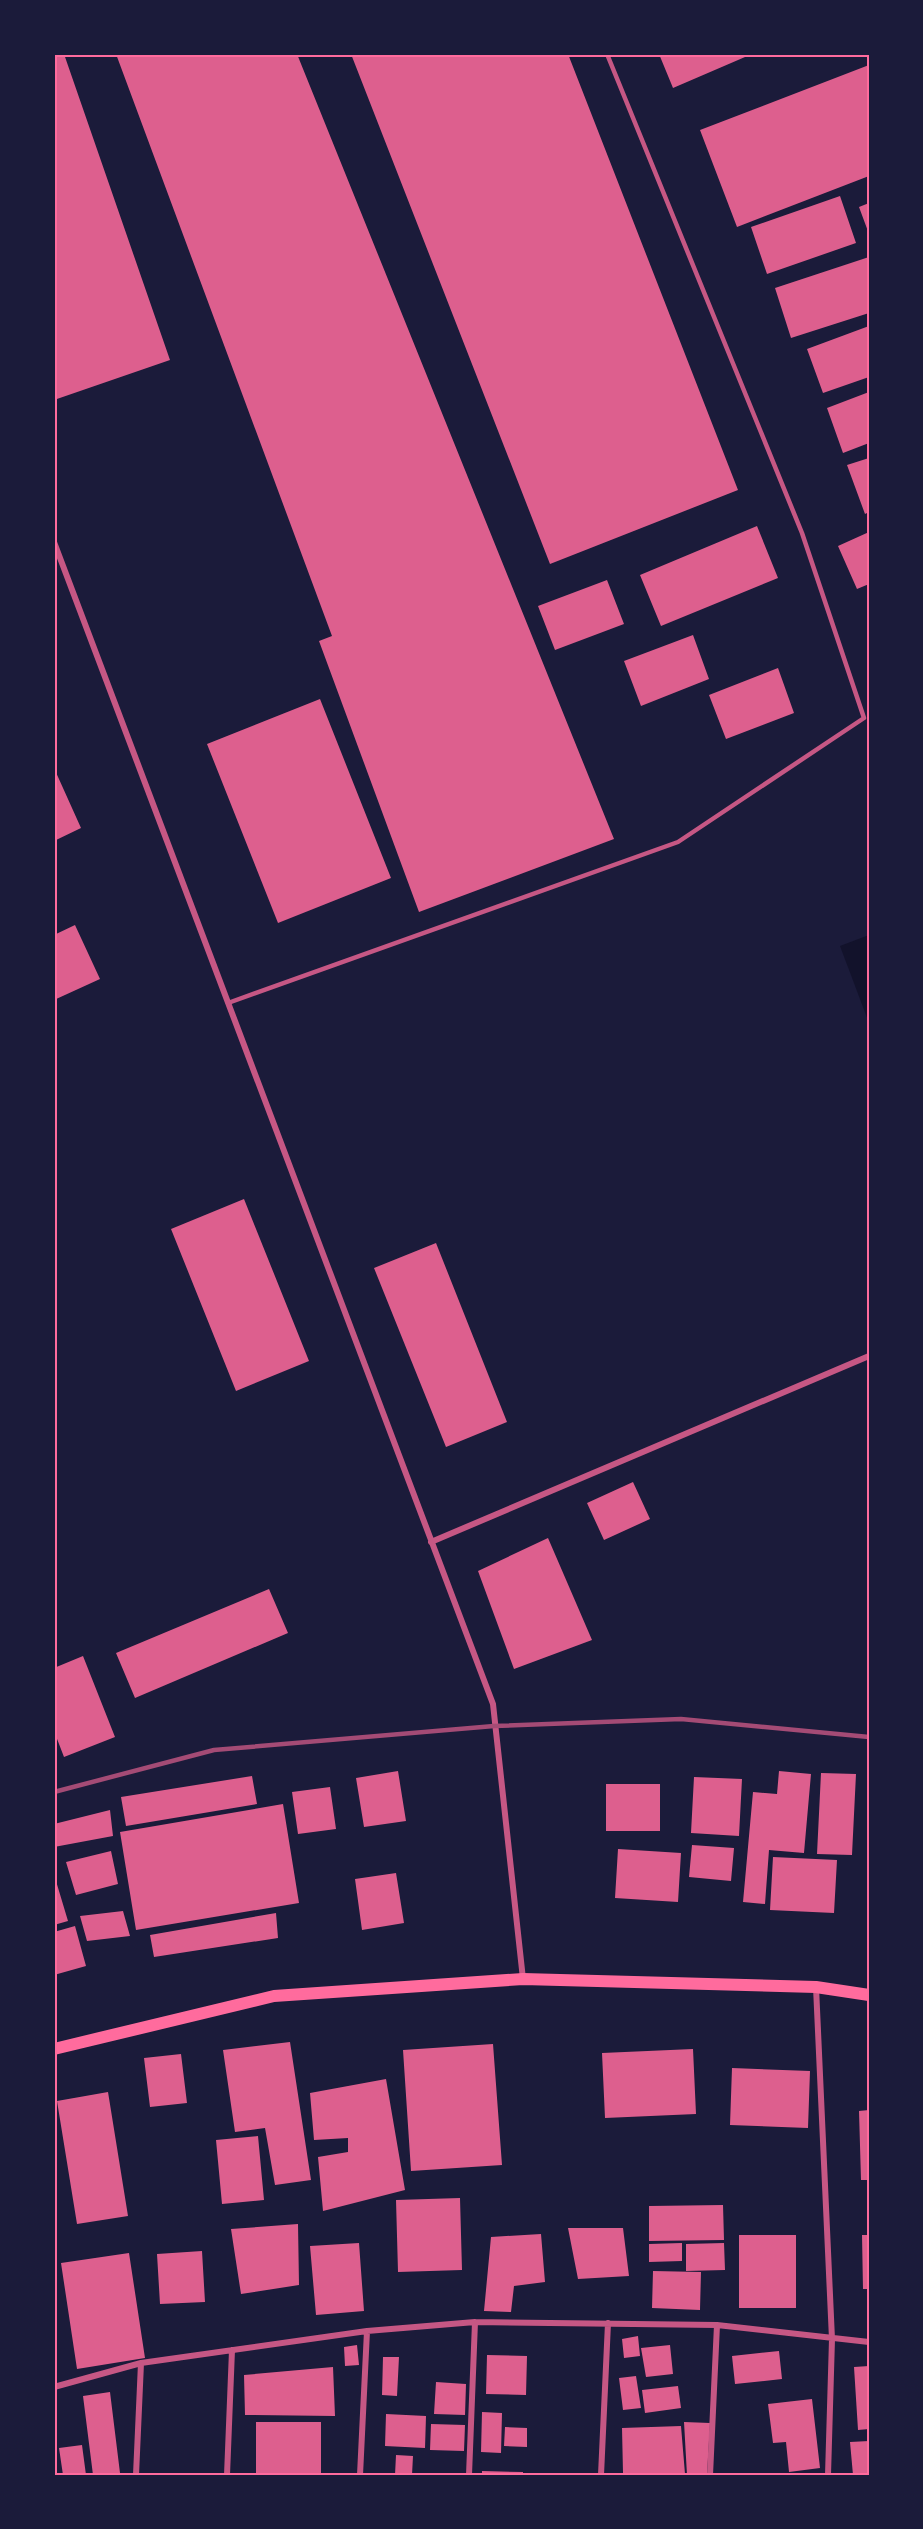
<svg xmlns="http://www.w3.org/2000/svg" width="923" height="2529" font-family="Jost,sans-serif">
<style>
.water{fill:#12122b}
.building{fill:#dd5f8e}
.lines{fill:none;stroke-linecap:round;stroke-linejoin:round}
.service{stroke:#c65784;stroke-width:4.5}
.minor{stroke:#c65784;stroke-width:6}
.secondary{stroke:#ff6b9d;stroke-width:12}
.rail{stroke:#a44b75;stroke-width:4.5}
.neatline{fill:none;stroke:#ff6b9d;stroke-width:2}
</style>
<rect width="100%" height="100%" fill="#1b1b3a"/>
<!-- water -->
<path class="water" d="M869,935v88l-29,-77z"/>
<!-- building -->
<path class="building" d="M54,54h10l106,306 -116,40z
M116,54h181l317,785 -195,73 -100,-271 13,-5z
M351,54h217l170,436 -188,74z
M659,54h93l-79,34z
M869,65v111l-132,51 -37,-97z
M840,196l16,47 -89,31 -16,-47z
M869,203v31l-10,-27z
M869,257v56l-78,25 -16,-50z
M869,326v51l-46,16 -16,-44z
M869,392v51l-26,10 -16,-45z
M869,458v54l-4,2 -18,-49z
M757,526l21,52 -117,48 -21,-51z
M869,532v52l-12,5 -19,-43z
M607,580l17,44 -69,26 -17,-44z
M693,635l16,44 -68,27 -17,-45z
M778,668l16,45 -68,26 -17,-44z
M320,699l71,179 -113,45 -71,-179z
M54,768l27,60 -27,13z
M75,925l25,54 -46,21v-65z
M244,1199l65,162 -73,30 -65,-162z
M436,1243l71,179 -61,25 -72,-179z
M633,1482l17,37 -46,21 -17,-37z
M548,1538l44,102 -78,29 -36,-98z
M269,1589l19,44 -153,65 -19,-45z
M83,1656l32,81 -51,20 -10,-26v-63z
M398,1771l8,50 -42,6 -8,-49z
M779,1771l32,3 -7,79 -35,-3 -4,54 -22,-2 10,-110 24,2z
M821,1773l35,1 -4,81 -35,-1z
M252,1776l5,28 -131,22 -5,-29z
M694,1777l48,2 -3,57 -48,-3z
M606,1784h54v47h-54z
M330,1787l6,42 -38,5 -6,-42z
M283,1804l16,99 -163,27 -16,-98z
M110,1810l3,26 -59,11v-23z
M692,1845l42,3 -3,33 -42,-4z
M618,1849l63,4 -3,49 -63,-4z
M111,1851l7,33 -42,11 -10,-33z
M773,1857l64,3 -3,53 -64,-3z
M396,1873l8,50 -42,7 -7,-51z
M56,1881l12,40 -14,4v-43z
M123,1911l7,25 -43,5 -7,-25z
M276,1913l2,25 -124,19 -4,-22z
M75,1926l11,40 -32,9v-43z
M290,2042l21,138 -36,5 -10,-57 -30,4 -12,-82z
M493,2044l9,121 -91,6 -8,-121z
M693,2049l3,65 -91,4 -3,-65z
M181,2054l6,49 -37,4 -6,-49z
M732,2068l78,3 -2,57 -78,-3z
M386,2079l19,111 -82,21 -5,-54 30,-5v-14l-34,2 -4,-47z
M108,2092l20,124 -51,8 -20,-123z
M869,2110v70h-8l-2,-69z
M258,2136l6,64 -42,4 -6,-64z
M460,2198l2,72 -64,2 -2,-72z
M723,2205l1,35 -75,1v-35z
M298,2224l1,61 -58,9 -10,-65z
M568,2228h55l6,48 -51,3z
M541,2234l4,48 -31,4 -3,26 -27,-1 7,-74z
M739,2235h57v73h-57z
M862,2235h7v54h-6z
M359,2243l5,68 -48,4 -6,-69z
M682,2243v18l-33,1v-18z
M724,2243l1,27 -39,1v-27z
M202,2251l3,51 -45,2 -3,-50z
M129,2253l16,105 -68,11 -16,-106z
M653,2271l48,1 -1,38 -48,-2z
M638,2336l2,20 -16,2 -2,-19z
M357,2345l2,20 -14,1 -1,-19z
M670,2345l3,29 -27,3 -5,-29z
M779,2351l3,28 -47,5 -3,-28z
M487,2355l40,1 -1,39 -40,-1z
M383,2357h16l-2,39 -15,-1z
M869,2366v63l-11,1 -4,-63z
M333,2367l2,49 -90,-1 -1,-40z
M636,2376l5,32 -18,2 -4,-32z
M436,2382l30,2 -1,31 -31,-1z
M678,2386l3,22 -36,5 -3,-23z
M110,2392l10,81 -27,2 -10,-79z
M812,2399l8,69 -31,4 -3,-30 -13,1 -5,-39z
M482,2412l20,1 -1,40 -20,-1z
M386,2414l40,2 -1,32 -40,-2z
M256,2422h65v53h-65z
M684,2422l26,1 -3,52h-20z
M431,2424l34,1 -1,26 -34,-1z
M681,2426l4,48 -62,-1 -1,-45z
M505,2427l22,1v19l-23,-1z
M869,2441v34h-16l-3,-33z
M82,2445l4,30h-23l-4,-27z
M396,2455l17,1 -1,19h-17z
M482,2471l41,1v3h-41z"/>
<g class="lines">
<!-- service -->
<path class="service" d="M228,1003l450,-161 186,-124 -62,-185 -195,-479"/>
<!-- minor -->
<path class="minor" d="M54,542l439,1162 30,275
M431,1542l438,-186
M816,1987l16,352 -4,136
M54,2387l87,-24 226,-32 108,-9 242,3 152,17
M136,2475l5,-112
M227,2475l5,-125
M360,2475l7,-144
M469,2475l6,-153
M601,2475l7,-152
M710,2475l7,-150"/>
<!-- secondary -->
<path class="secondary" d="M54,2049l220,-53 249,-17 293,8 53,8"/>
<!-- rail -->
<path class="rail" d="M54,1792l160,-42 280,-24 187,-7 188,18"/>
</g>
<!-- border -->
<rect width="923" height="2529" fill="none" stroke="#1b1b3a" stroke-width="111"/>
<rect x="56" y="56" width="812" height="2418" class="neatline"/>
</svg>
